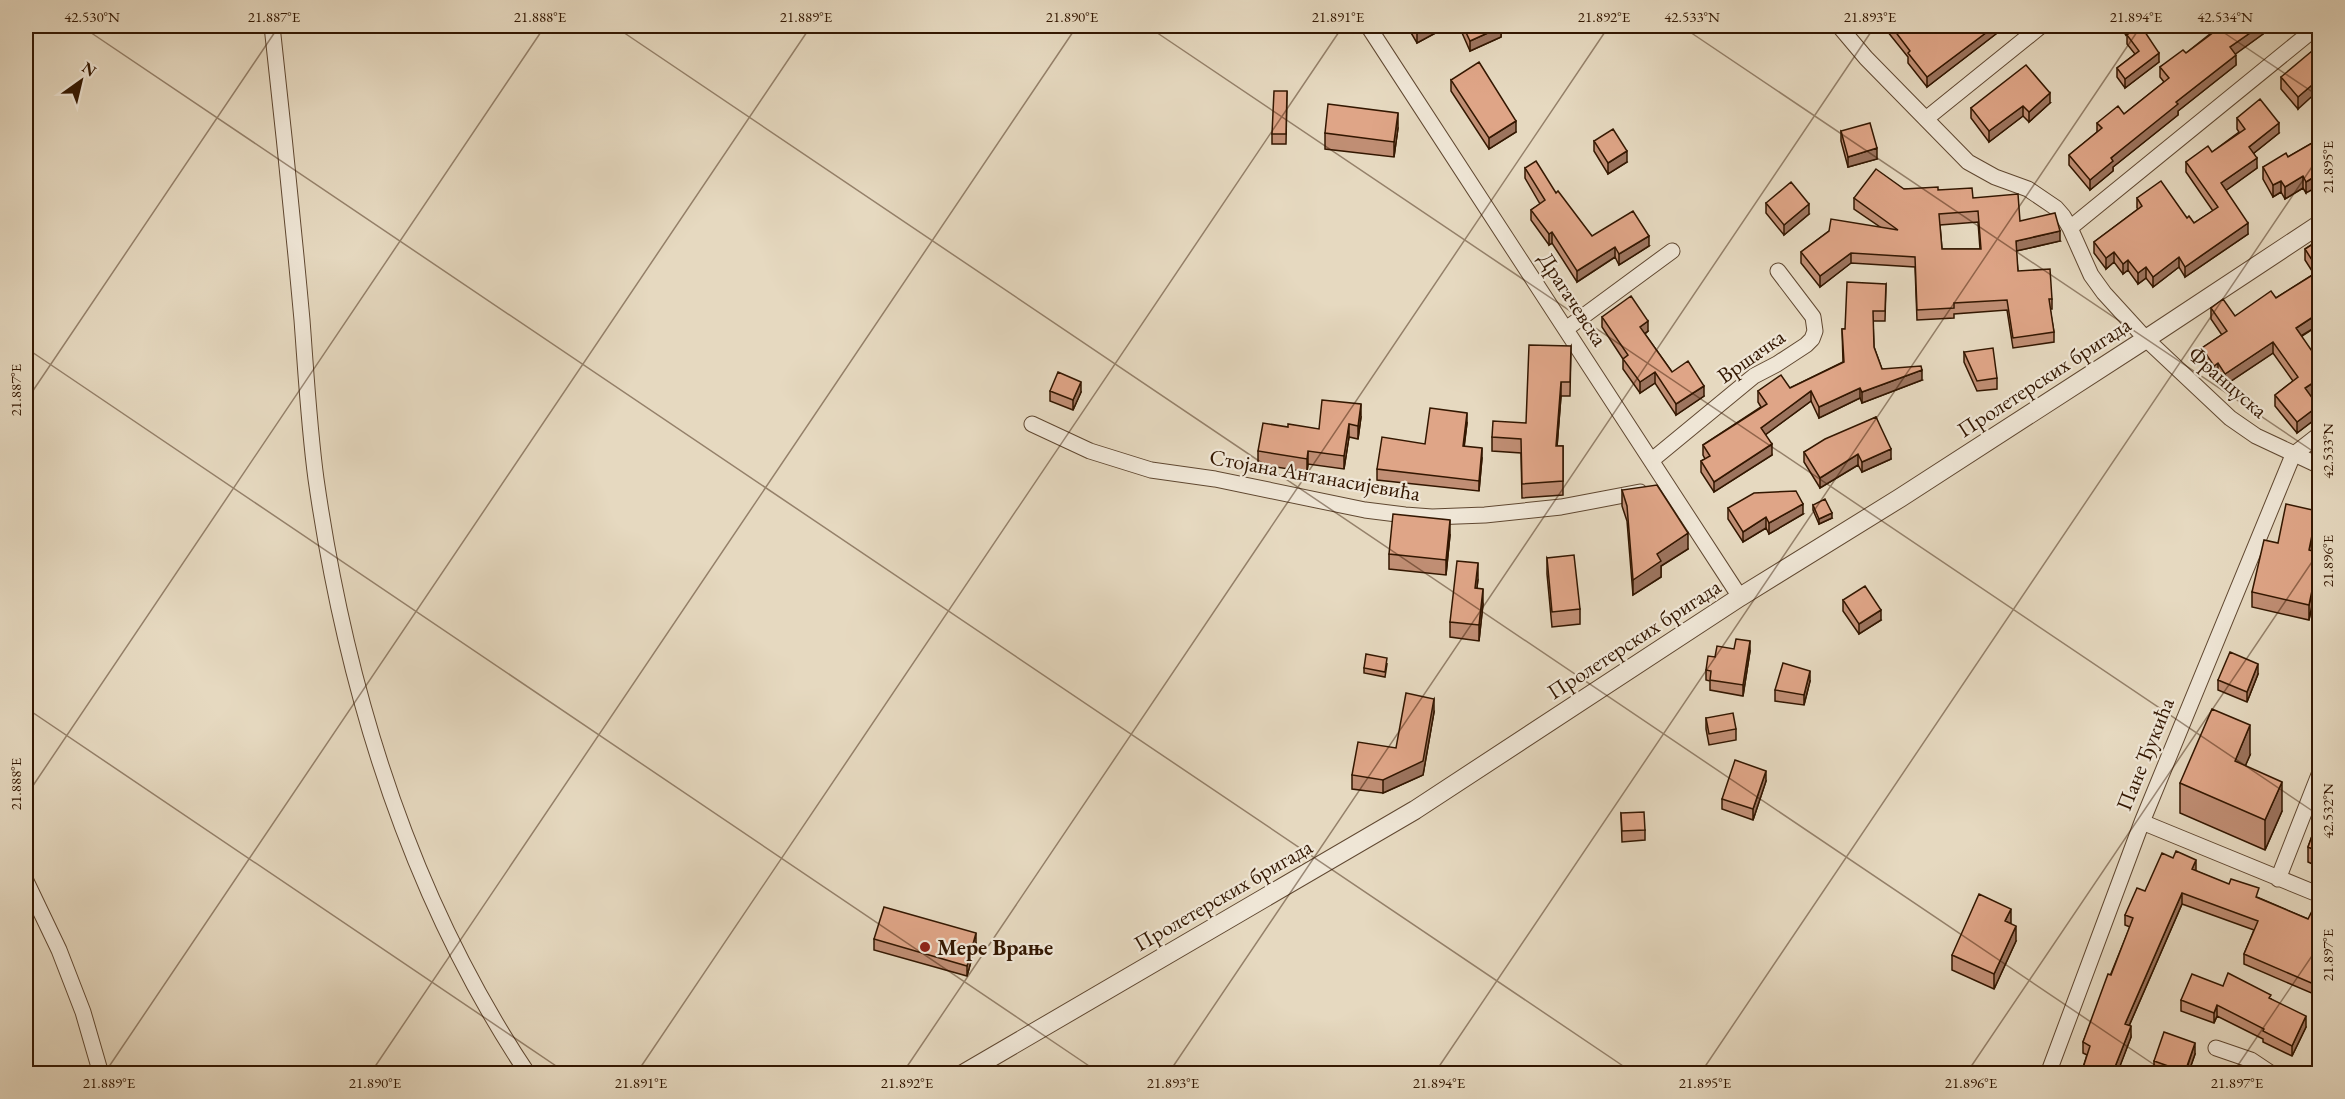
<svg xmlns="http://www.w3.org/2000/svg" width="2345" height="1099" font-family="'EB Garamond',serif">
<style>
.lines{fill:none;stroke-linecap:round;stroke-linejoin:round}
.minor-casing{stroke:#604831;stroke-width:17}
.tertiary-casing{stroke:#604831;stroke-width:20}
.minor{stroke:#efe6d6;stroke-width:15}
.tertiary{stroke:#efe6d6;stroke-width:18}
.wall{fill:#c08e74;stroke:#331701;stroke-width:1.5;fill-rule:evenodd}
.shaded-wall{fill:#9c745e;stroke:#331701;stroke-width:1.5}
.building{fill:#dfa587;stroke:#331701;stroke-width:1.5;fill-rule:evenodd}
.ticks{fill:none;stroke:#331701;stroke-width:1.5;stroke-opacity:0.45}
.poi-dot{fill:#8f2418;stroke:#efe6d6;stroke-width:2}
.labels{text-anchor:middle;dominant-baseline:central;stroke-width:4.5;stroke-linejoin:round;paint-order:stroke}
.street-label{font-size:22px;fill:#331701;stroke:#efe6d6}
.poi-label{font-size:22px;font-weight:bold;fill:#331701;stroke:#efe6d6;text-anchor:start}
.neatline{fill:none;stroke:#331701;stroke-width:2}
.ticks-label{font-size:15px;text-anchor:middle;fill:#331701}
</style>
<rect width="100%" height="100%" fill="#e6d9c0"/>
<filter id="stains"><feTurbulence type="fractalNoise" baseFrequency=".00333" numOctaves="4"/><feColorMatrix values="0 0 0 0 .2 0 0 0 0 .09 0 0 0 0 .02 0 0 0 .5 -.17"/></filter>
<radialGradient id="worn" r=".72"><stop offset=".6" stop-color="#630" stop-opacity="0"/><stop offset="1" stop-color="#630" stop-opacity=".3"/></radialGradient>
<g class="lines">
<!-- minor casing -->
<g class="minor-casing">
<path id="minor" d="M272,26c11,98 21,196 30,294 4,53 7,107 14,159 30,210 93,417 212,595
M1368,26l372,571
M1839,26l27,32 102,104 27,15 33,12 28,19 7,8 7,12 21,47 13,18 42,46 84,79 26,18 64,30
M1927,118l114,-92
M2070,228l248,-202
M1566,329l106,-78
M1032,424l58,27 61,19 64,9 150,31 40,5 27,2 53,-2 76,-8 79,-15
M1652,460l102,-84 23,-12 29,-19 6,-6 3,-8 -2,-14 -35,-46
M2142,822l178,73
M2278,879l42,-107
M26,881l33,69 24,62 18,62
M2216,1048l35,12 21,14
M2048,1074l94,-252 151,-367 27,-21"/>
</g>
<!-- tertiary casing -->
<g class="tertiary-casing">
<path id="tertiary" d="M963,1074l452,-264 325,-213 160,-99 246,-159 174,-115"/>
</g>
<!-- minor -->
<use href="#minor" class="minor"/>
<!-- tertiary -->
<use href="#tertiary" class="tertiary"/>
</g>
<!-- wall -->
<path class="wall" d="M1407,26h34v4l-24,13z
M1459,26h42v11l-31,14z
M1883,26h49l4,4 69,-4v1l-78,60 -19,-24v-6z
M2118,26h23l18,36 -34,26 -8,-11v-9l18,-14 -8,-10v-9l6,-5 -7,5z
M2220,26h54l-39,28 1,11 -58,46v4l-65,52v4l-23,19 -21,-25v-10l28,-23v-9l27,-9 40,-32 -4,-5v-10l26,-14z
M2318,59l-20,50 -17,-20v-12z
M1451,80l65,52 -27,17 -38,-58z
M1287,91l-1,53h-14v-10z
M2050,103l-21,19 -6,-6 -34,26 -18,-24v-10z
M2237,118l42,15 -25,20 3,15 -31,22 22,44 -63,43 -6,-10 -26,20 -7,-9 -8,6 -10,-14 -5,4 -9,-12 -8,7 -12,-16v-11l44,-33 -1,-1v-10l50,20 7,5 19,-12 -27,-39v-10l26,-10 27,-20 -2,-3z
M1398,128l-4,29 -69,-8v-16z
M1841,131l36,28 -29,8 -7,-26z
M2319,139l-13,54 -3,-5 -18,11 -4,-7 -8,5 -10,-18v-12l25,-10z
M1594,141l33,21 -19,12 -14,-23z
M1525,168l31,25 36,43 57,10 -30,19 -4,-8 -38,25 -25,-39 -3,2 -18,-25v-10l9,-6 -15,-26z
M1904,189l34,1 35,8 87,43 -44,10 2,20 34,28v10h-2l4,23v10l-41,6 -6,-38 -53,4v4l-37,2 -2,-53 -64,-4 -31,24 -19,-24v-11l28,-21 51,-4 -26,-18v-11zM1978,222l2,27h-38l-2,-24z
M1766,203l43,11 -25,21 -18,-22z
M2319,240v85l-17,11 9,60 7,21 -21,16 -22,-27v-11l18,-14 -20,-28 -48,32 -7,-10 -4,2 -12,-18v-11l20,-13 -11,-16v-11l24,8 41,-18 38,-24 -9,-14v-11z
M1886,284l-1,37h-12l1,26 8,22 40,11 -60,23 -2,-5 -41,20 -8,-17 -46,34 7,20 -58,37 -13,-20v-11l4,-2 -2,-4v-10l58,-38 -3,-5v-11l32,-3 53,-26 -1,-33h3z
M1602,317l46,14 -3,3 27,38 32,24 -28,19 -21,-32 -15,10 -17,-24v-10l-21,-32z
M1571,346l-1,50h-9l-4,50h6v49l-41,3 -1,-45 -29,-2v-14l34,-14z
M1964,352l33,26v11l-20,2 -13,-29z
M1050,391l31,1 -8,18 -23,-9z
M1361,417l-3,22 -9,-2 -5,32 -36,-5 -1,8 -49,-8v-13l30,-24 31,2z
M1876,417l15,42 -29,13 -4,-7 -38,23 -16,-26v-10z
M1467,423l-3,23 18,12 -3,33 -102,-11v-11l48,-25z
M1622,490l66,59 -27,17v11l-28,18 -6,-74 -5,-15z
M1813,505l19,13 -13,6 -6,-14z
M1728,508l75,6 -34,20 -3,-6 -23,14 -15,-23z
M2317,525l-5,26 7,2v45l-5,-2 -5,24 -57,-13v-15l26,-49z
M1450,535l-4,40 -57,-6v-15z
M1547,558l33,51v15l-28,3 -5,-53z
M1478,579l-1,9 6,16 -4,37 -29,-4v-15z
M1843,600l38,20 -22,14 -16,-23z
M1750,651l-7,45 -33,-6v-9l-4,-1v-10l9,-13z
M1387,664l-2,13 -21,-4v-5z
M2258,674l-11,28 -29,-12v-10z
M1810,681l-6,24 -29,-4v-11z
M1434,712l-11,63 -40,18 -31,-4v-14l44,-27z
M1706,718l30,11v11l-27,5 -3,-16z
M2250,755l-5,11 37,45 -17,39 -85,-37v-30z
M1766,781l-13,39 -31,-11v-10z
M1621,813l24,17v10l-23,2z
M2319,817v50l-11,-5v-15z
M2196,871l112,48 11,-7 -3,83 -72,-31v-10l10,-24 -72,-26 -53,122 2,11 -14,36 -36,1 6,-19 -4,-2v-11l47,-115 -5,-2v-10l20,-24z
M874,939l102,4 -9,33 -93,-26z
M2016,941l-22,48 -42,-19v-15z
M2223,986l48,13 35,28 -14,29 -29,-14v-3l-46,-23 -3,7 -33,-12v-11z
M2195,1054l-7,20h-27l-7,-3v-10z"/>
<!-- shaded-wall -->
<path class="shaded-wall" d="M1430,26h11v4l-24,13v-10z
M1995,26h10v1l-78,60v-10z
M2126,26h13l-13,9z
M2260,26h14l-44,32v-11z
M1501,27v10l-31,14v-10z
M2159,53v9l-34,26v-9z
M2236,55v10l-58,46v4l-65,52v4l-23,19v-10l21,-22 65,-56z
M2319,79v11l-21,19v-12z
M2050,93v10l-21,19v-10z
M2023,106v10l-34,26v-11z
M1398,113v15l-4,29v-15z
M1516,121v11l-27,17v-11z
M2279,123v10l-30,24v-10z
M1877,148v11l-29,8v-10z
M1627,151v11l-19,12v-11z
M2257,158v10l-36,26v-11z
M2319,174v12l-13,7v-11z
M2303,176v12l-18,11v-12z
M2281,181v11l-8,5v-12z
M1809,204v10l-25,21v-10z
M2248,223v11l-63,43v-10z
M2060,231v10l-44,10v-10z
M1552,232v11l-3,2v-11z
M1649,236v10l-30,19v-11z
M1615,247v10l-38,25v-11z
M2114,252v10l-8,7v-11z
M1851,253v10l-31,24v-11z
M2179,257v10l-26,20v-10z
M2128,260v10l-5,4v-10z
M2146,267v11l-8,6v-11z
M2319,313v12l-23,14v-11z
M1648,321v10l-8,6v-10z
M2273,342v11l-48,32v-11z
M2218,363v12l-4,2v-11z
M1922,370v10l-60,23v-11z
M1655,372v11l-15,10v-11z
M2319,379v11l-14,10v-12z
M1081,382v10l-8,18v-10z
M1561,382v14l-5,64v-14z
M1704,386v10l-28,19v-11z
M1860,388v10l-41,20v-11z
M1811,391v10l-50,37v-10z
M1361,404v13l-3,22v-13z
M2318,406v11l-21,16v-11z
M1467,413v10l-4,34v-11z
M1349,424v13l-5,32v-13z
M1772,444v11l-58,37v-10z
M1482,448v10l-3,33v-10z
M1891,449v10l-29,13v-10z
M1308,451v13l-1,8v-13z
M1858,454v11l-38,23v-10z
M1803,504v10l-34,20v-11z
M2317,511v14l-8,40v-15z
M1832,513v5l-13,6v-5z
M1766,517v11l-23,14v-10z
M1450,520v15l-4,40v-15z
M1688,533v16l-27,17v11l-28,18v-15l24,-26z
M1478,563v16l-3,24v-15z
M2314,581v15l-5,24v-15z
M1483,589v15l-4,37v-16z
M1881,610v10l-22,14v-10z
M1750,641v10l-7,45v-11z
M2258,664v10l-11,28v-10z
M1810,671v10l-6,24v-10z
M1434,699v13l-11,63 -40,18v-13z
M2250,725v30l-15,35v-29z
M1766,771v10l-13,39v-11z
M2282,782v29l-17,39v-30z
M2196,860v10l-4,10v-11z
M2182,893v11l-57,131v-11z
M2011,909v15l-6,-3z
M2016,926v15l-22,48v-15z
M976,933v10l-9,33v-10z
M2319,977v10l-3,8v-10z
M2217,1005v11l-3,7v-10z
M2306,1016v11l-14,29v-10z
M2131,1026v11l-14,37 -4,-2z
M2195,1043v11l-7,20h-3z"/>
<!-- building -->
<path class="building" d="M1413,26h17l-13,7z
M1463,26h38v1l-31,14z
M1891,26h41l4,4 6,-4h53l-68,51 -19,-24 2,-2z
M2138,26h3l18,27 -34,26 -8,-11 22,-17 -12,-16z
M2222,26h38l-30,21 6,8 -60,47 2,2 -67,54 2,3 -23,19 -21,-25 33,-27 -5,-5 21,-17 6,8 45,-36 -9,-11 23,-17 3,3z
M2312,51l6,8 1,-1v21l-21,18 -17,-20z
M1479,62l37,59 -27,17 -38,-58z
M2026,65l24,28 -21,19 -6,-6 -34,25 -18,-23z
M1274,91h13l-1,43h-14z
M2260,99l19,24 -30,24 8,11 -36,25 27,40 -63,44 -6,-10 -26,20 -7,-10 -8,6 -10,-13 -5,4 -9,-12 -8,6 -12,-16 48,-36 -5,-8 24,-17 26,37 2,-2 5,7 24,-16 -32,-45 22,-16 4,6 33,-23 -8,-11z
M1328,104l70,9 -4,29 -69,-9z
M1870,123l7,25 -29,9 -7,-26z
M1613,129l14,22 -19,12 -14,-22z
M2319,139v35l-13,8 -3,-6 -18,11 -4,-6 -8,4 -10,-18 23,-14 2,4z
M1536,161l20,32 2,-2 34,45 41,-25 16,25 -30,18 -4,-7 -38,24 -25,-39 -3,2 -18,-24 14,-10 -20,-32z
M1876,169l28,20 34,-2v3l34,-2 1,10 45,-4 2,27 35,-8 5,18 -44,10 2,30 32,-2 2,30h-3l5,33 -41,6 -6,-38 -53,3v5l-37,2 -2,-53 -64,-4 -31,23 -19,-24 28,-21 2,-12 67,11 -44,-32zM1978,211l3,38h-39l-3,-35z
M1791,182l18,22 -25,21 -18,-22z
M2319,240v73l-23,15 20,29 3,-2v24l-14,9 13,18 -21,16 -22,-27 23,-18 -25,-35 -48,32 -7,-11 -4,3 -12,-18 25,-17 -16,-23 12,-9 12,17 36,-25 5,7 43,-27 -14,-22z
M1847,282l39,2 -1,27h-12l1,36 8,22 39,-3 1,4 -60,22 -2,-4 -41,19 -8,-16 -50,37 11,16 -58,38 -13,-21 9,-5 -7,-11 64,-41 -9,-13 23,-16 9,13 54,-26 -2,-33h3z
M1631,296l17,25 -8,6 32,45 16,-11 16,25 -28,18 -21,-32 -15,10 -17,-23 5,-4 -26,-38z
M1529,345l42,1 -1,36h-9l-5,64h7v35l-41,3 -1,-45 -29,-2 1,-16 33,2z
M1993,348l4,30 -20,3 -13,-29z
M1058,372l23,10 -8,18 -23,-9z
M1322,400l39,4 -3,22 -9,-2 -5,32 -36,-5 -1,8 -49,-8 5,-28 25,4v-3l31,5z
M1430,408l37,5 -4,33 19,2 -3,33 -102,-12 5,-32 43,7z
M1876,417l15,32 -29,13 -4,-8 -38,24 -16,-26 21,-13z
M1657,485l31,48 -31,21 4,7 -28,19 -6,-74 -5,-16z
M1796,491l7,13 -34,19 -3,-6 -23,15 -15,-24 26,-15z
M1825,499l7,14 -13,6 -6,-14z
M2286,504l31,7 -8,39 10,3v31l-5,-3 -5,24 -57,-13 12,-52 14,3z
M1393,514l57,6 -4,40 -57,-6z
M1574,555l6,54 -28,3 -5,-54z
M1457,561l21,2 -3,25 8,1 -4,36 -29,-3z
M1865,586l16,24 -22,14 -16,-24z
M1736,639l14,2 -7,44 -33,-5 1,-9 -5,-1 2,-14 7,1 2,-11 17,3z
M2230,652l28,12 -11,28 -29,-12z
M1366,654l21,4 -2,14 -21,-4z
M1783,663l27,8 -6,24 -29,-5z
M1406,693l28,6 -11,62 -40,19 -31,-5 6,-33 38,6z
M2212,709l38,16 -15,36 47,21 -17,38 -85,-37z
M1733,713l3,16 -27,5 -3,-16z
M1735,760l31,11 -13,38 -31,-10z
M1644,812l1,18 -23,1 -1,-18z
M2319,817v35l-11,-5z
M2176,851l20,9 -4,9 37,15 2,-5 28,9 -3,9 52,22 5,-10 6,3v65l-3,8 -72,-31 14,-33 -76,-28 -57,131 6,2 -18,46 6,2h-38l9,-28 -7,-4 25,-68 3,1 22,-57 -8,-3 12,-27 8,3 17,-38 11,5z
M1979,894l32,15 -6,12 11,5 -22,48 -42,-19z
M884,907l92,26 -9,33 -93,-27z
M2228,973l43,22 -2,3 37,18 -14,30 -29,-15 1,-2 -47,-24 -3,8 -33,-13 11,-26 31,12z
M2164,1032l31,11 -10,29 -31,-11z"/>
<!-- ticks -->
<path class="ticks" d="M81,26l1554,1048M614,26l1554,1048M1147,26l1173,790M1681,26l639,430M2214,26l106,71M26,348l1075,726M26,401l253,-375M26,708l542,366M26,796l519,-770M26,1067l9,7M104,1074l707,-1048M370,1074l707,-1048M636,1074l707,-1048M902,1074l707,-1048M1168,1074l707,-1048M1434,1074l707,-1048M1700,1074l620,-919M1966,1074l354,-524M2232,1074l88,-130"/>
<!-- markers -->
<circle class="poi-dot" cx="925" cy="947" r="6"/>
<g class="labels">
<!-- street labels -->
<g class="street-label">
<text transform="translate(1573 299) rotate(57)">Драгачевска</text>
<text transform="translate(1751 356) rotate(-35)">Вршачка</text>
<text transform="translate(2044 377) rotate(-33)">Пролетерских бригада</text>
<text transform="translate(2228 382) rotate(41)">Француска</text>
<text transform="translate(1315 475) rotate(10)">Стојана Антанасијевића</text>
<text transform="translate(1634 639) rotate(-33)">Пролетерских бригада</text>
<text transform="translate(2145 754) rotate(-68)">Пане Ђукића</text>
<text transform="translate(1223 895) rotate(-30)">Пролетерских бригада</text>
</g>
<!-- poi labels -->
<g class="poi-label">
<text x="937" y="947">Мере Врање</text>
</g>
</g>
<!-- margin -->
<rect width="2345" height="1099" fill="none" stroke="#e6d9c0" stroke-width="66"/>
<!-- north arrow -->
<g transform="translate(81 81) rotate(34)" stroke="#efe6d6" stroke-width="4.5" paint-order="stroke">
<path d="M0-4.5L10 22L0 15L-10 22Z" fill="#331701"/>
<text y="-9" font-size="16" font-weight="bold" text-anchor="middle" fill="#331701">N</text>
</g>
<rect x="33" y="33" width="2279" height="1033" class="neatline"/>
<g class="ticks-label">
<text x="92" y="22">42.530°N</text>
<text x="274" y="22">21.887°E</text>
<text x="540" y="22">21.888°E</text>
<text x="806" y="22">21.889°E</text>
<text x="1072" y="22">21.890°E</text>
<text x="1338" y="22">21.891°E</text>
<text x="1604" y="22">21.892°E</text>
<text x="1692" y="22">42.533°N</text>
<text x="1870" y="22">21.893°E</text>
<text x="2136" y="22">21.894°E</text>
<text x="2225" y="22">42.534°N</text>
<text transform="translate(2328 167) rotate(-90)" y="5">21.895°E</text>
<text transform="translate(16 390) rotate(-90)" y="5">21.887°E</text>
<text transform="translate(2328 451) rotate(-90)" y="5">42.533°N</text>
<text transform="translate(2328 561) rotate(-90)" y="5">21.896°E</text>
<text transform="translate(16 784) rotate(-90)" y="5">21.888°E</text>
<text transform="translate(2328 811) rotate(-90)" y="5">42.532°N</text>
<text transform="translate(2328 955) rotate(-90)" y="5">21.897°E</text>
<text x="109" y="1088">21.889°E</text>
<text x="375" y="1088">21.890°E</text>
<text x="641" y="1088">21.891°E</text>
<text x="907" y="1088">21.892°E</text>
<text x="1173" y="1088">21.893°E</text>
<text x="1439" y="1088">21.894°E</text>
<text x="1705" y="1088">21.895°E</text>
<text x="1971" y="1088">21.896°E</text>
<text x="2237" y="1088">21.897°E</text>
</g>
<rect width="100%" height="100%" filter="url(#stains)"/>
<rect width="100%" height="100%" fill="url(#worn)"/>
</svg>
